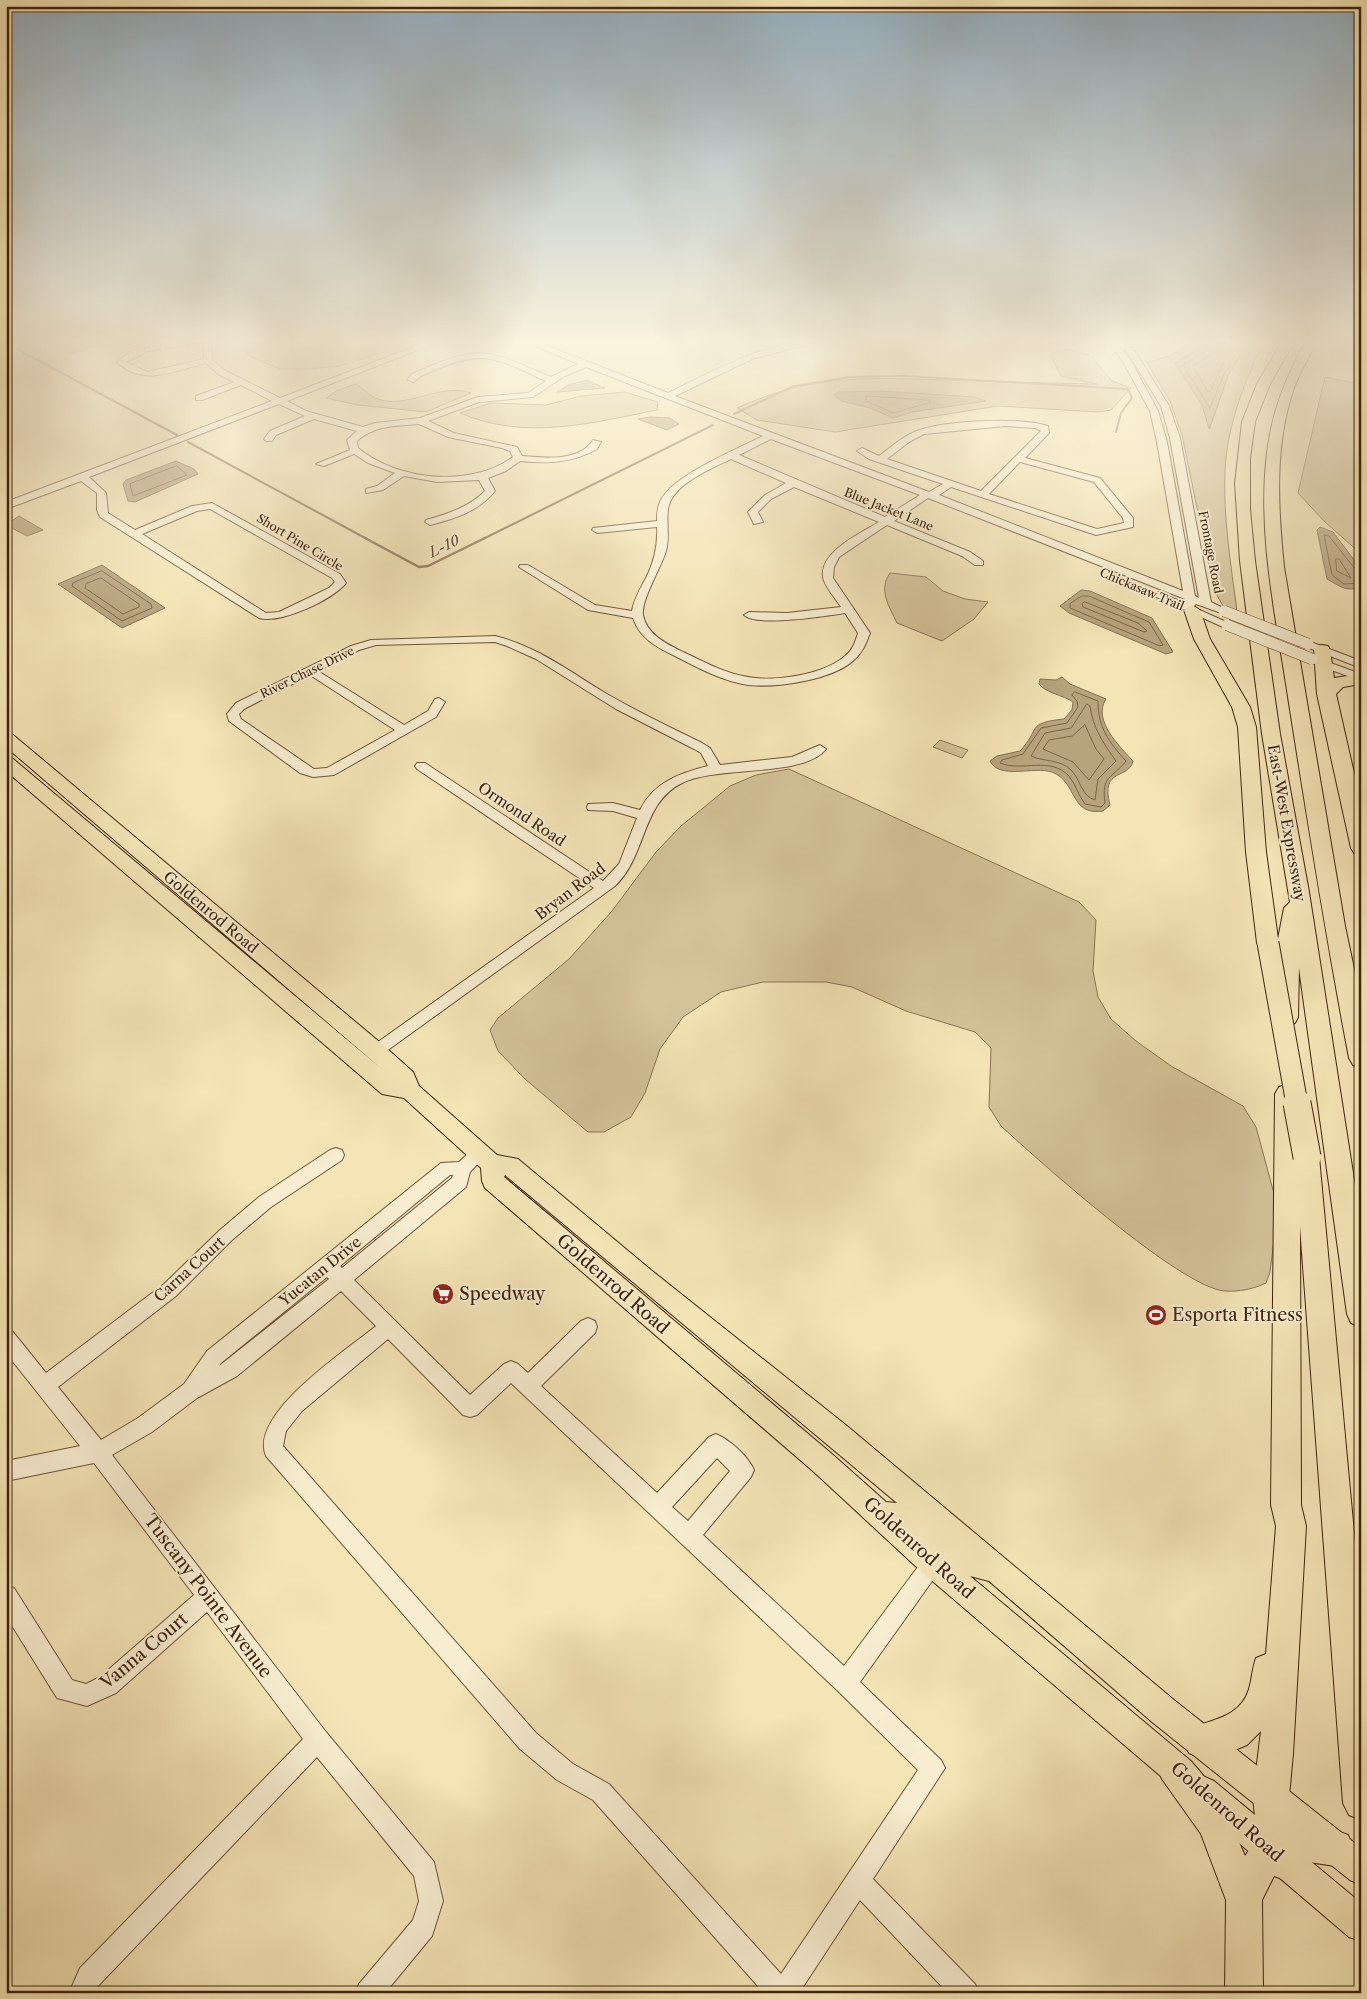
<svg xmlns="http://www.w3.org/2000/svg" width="1367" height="1999" font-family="'Libre Caslon Text',serif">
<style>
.green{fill:#d5c39a;stroke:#8a7454}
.water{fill:#b7a37d;stroke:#877051}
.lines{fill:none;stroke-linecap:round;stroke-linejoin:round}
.shore{stroke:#7c6446;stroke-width:1}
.stream-far1{stroke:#877051;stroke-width:2}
.stream{stroke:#877051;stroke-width:2.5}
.minor-casing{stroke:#6d5439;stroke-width:2}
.major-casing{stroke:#40240f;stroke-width:2}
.highway-casing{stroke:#40240f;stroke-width:2}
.minor{fill:#f8edd0;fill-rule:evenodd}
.major{fill:#f4e4b6;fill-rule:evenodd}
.highway{fill:#f4e4b6;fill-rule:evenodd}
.minor-bridge-casing{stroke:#6d5439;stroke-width:12;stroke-linecap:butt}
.highway-bridge-far1-casing{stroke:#40240f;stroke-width:23;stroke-linecap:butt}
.highway-bridge-casing{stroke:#40240f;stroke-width:29;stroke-linecap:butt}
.minor-bridge{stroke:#f8edd0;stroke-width:11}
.highway-bridge-far1{stroke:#f4e4b6;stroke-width:21}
.highway-bridge{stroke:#f4e4b6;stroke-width:27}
.labels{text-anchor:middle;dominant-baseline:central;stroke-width:4;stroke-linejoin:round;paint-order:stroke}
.far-street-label{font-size:12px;fill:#40240f;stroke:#f8edd0}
.far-water-label{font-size:14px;font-style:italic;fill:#644a30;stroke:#f8edd0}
.street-label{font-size:15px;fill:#40240f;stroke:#f8edd0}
.near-street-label{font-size:18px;fill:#40240f;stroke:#f8edd0}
.near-poi-label{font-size:18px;fill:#40240f;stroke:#f8edd0;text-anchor:start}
</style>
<rect width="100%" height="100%" fill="#f4e4b6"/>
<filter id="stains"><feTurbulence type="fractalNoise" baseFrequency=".004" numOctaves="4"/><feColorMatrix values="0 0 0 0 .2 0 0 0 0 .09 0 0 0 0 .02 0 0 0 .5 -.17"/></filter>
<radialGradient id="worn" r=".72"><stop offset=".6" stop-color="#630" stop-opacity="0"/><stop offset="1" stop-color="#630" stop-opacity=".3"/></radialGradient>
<!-- green -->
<path class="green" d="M242,340h122l20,8 -3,5 -41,13 -31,3h-29l-31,-13z
M1196,340h17l-38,23 27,42 8,23 18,-52 22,-36h15c-20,40 -38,85 -40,131 -2,47 6,94 12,140l-14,-5 -9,-16 -32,-155 -12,-34 -23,-38 22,-7z
M1065,349l25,6 22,26 19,7 -20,22 -13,2 -100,-6 -163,26 -78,-12 -20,-12c78,-35 130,-30 212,-28 49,2 99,3 148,4l-36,-8 -11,-22z
M1325,377l36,7v170l-37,-33 -26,-28z
M356,384c6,4 13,11 19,14 31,13 64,-16 96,-5l-45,19 -68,-7 -32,-7 12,-8z
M625,392l33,10 -1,8c-65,13 -132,31 -197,3l31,-10 55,2 35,-9z
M890,573l36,4 17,14 22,8 23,3 -14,17 -32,22 -45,-18c-8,-17 -19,-33 -7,-50z
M940,740l28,10 -6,8 -29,-11z
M789,769l290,133 17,18 -3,51 5,26 13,22 25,22 35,25 72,40 13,21 20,74v23l-6,48 -4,11c-12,6 -28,9 -41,8 -44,-3 -186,-130 -224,-165l-12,-19 2,-59 -16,-16 -69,-21 -54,-24 -26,-5h-63l-42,10 -38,25 -23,32 -15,44 -14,24 -27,15h-16l-63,-53 -27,-28 -8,-21 8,-12 71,-59 43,-48 44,-59 25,-26 49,-40 26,-11z"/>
<!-- water -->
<path class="water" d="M79,340h35l-43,14 -14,-5z
M1213,340h37l-22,36 -19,53 -7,-24 -27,-42z
M587,380l18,8 -48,4 11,-7z
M880,391l95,6 11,4 -74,11 -19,6 -23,-10 -28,-7 -8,-6 5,-3z
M650,417l20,1 9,6 -12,6 -29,-11z
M176,461l18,8 4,5 -63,28 -7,-1 -5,-17 3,-4z
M19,516l24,14 -16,6 -21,-11z
M1320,527l13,5 28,37v19c-18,3 -19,-1 -34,-9l-10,-49z
M102,565l63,43 -43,20 -64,-44z
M1081,590l9,1 62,27 21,34 -7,2 -97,-41 -9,-7z
M1062,677l8,7 36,15c-14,21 14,48 27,62 -4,19 -33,6 -23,44l-7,6c-34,5 -25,-29 -51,-39 -18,-6 -53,8 -62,-11l7,-5 23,-5c21,-22 5,-28 44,-32l8,-9 1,-8c-10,-7 -27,-9 -34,-18l1,-5 16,1z"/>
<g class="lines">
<!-- shore -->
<path class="shore" d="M1215,340l-2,6 -30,19 27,43 14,-34 20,-34
M1221,340l-3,10 -25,16 15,26 3,-1 8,-20 18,-31
M867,396l62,4 2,2 -37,11 -28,-12z
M177,466l10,9 -54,21 -3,-12z
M1336,559h3l12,19 -14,-7z
M102,571l49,33 1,4 -30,13 -50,-35 1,-3z
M1361,571l-6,-2 -26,-33 -5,-1 8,40 12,9 17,-1
M101,578l38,26v3l-16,7 -38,-26 1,-4z
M1082,596h7l60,26 14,23 -3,1 -90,-38v-4z
M1085,602l53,21 9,8 -3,1 -61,-25 -1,-3z
M1075,692l23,9c0,27 11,41 28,60 -14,18 -25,14 -21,42l-4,4 -16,-3c-7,-9 -9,-19 -16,-28 -19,-20 -47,-4 -69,-13l2,-3 21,-6 18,-26 26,-5 11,-16 -1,-6 -5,-6z
M1087,704l3,2c3,22 13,37 26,55l-18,18 -3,21c-14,-4 -14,-20 -24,-30 -11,-11 -27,-8 -40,-14l14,-23 26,-5z
M1085,725l11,24 8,10 -15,21 -16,-18 -30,-13 6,-9 23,-4z"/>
<!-- stream-far1 -->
<path class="stream-far1" d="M6,343l171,92
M734,414l60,-28 57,-9 53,-1 224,13 4,9 -11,15 -5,19
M188,442l179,97
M483,539l230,-114"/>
<!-- stream -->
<path class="stream" d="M365,538l54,29 9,-1 57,-28"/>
<!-- minor casing -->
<g class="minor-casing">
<path id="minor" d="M183,340h28l1,19 12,11 56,28 152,-58h11l-156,61 19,10 57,16 12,-4 45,-5 58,-21 50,-4 18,-12c-43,-19 -61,-34 -108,-12 -8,3 -18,6 -24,13l-7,-2 5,-6c69,-30 71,-26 139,3l27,-13 -57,-24h11l136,53c49,-24 100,-53 156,-53l-72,19 -77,37 254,96 14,-8 -74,-25 -12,-8 5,-3 17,8c11,-8 22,-18 35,-24 27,-12 107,-15 134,-6l1,7 -24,25 75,20 33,40v9l-37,8 -145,-48 -12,8 244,96 -26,-149 -7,-31 -28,-51 -16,-20h8l16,19 28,52 9,31 28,154 4,2 -29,-160 -9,-32 -35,-56 1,-2h6l36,58 11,32 31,164 18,9 -5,3 -28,-10 -3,3 40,18 -6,3 -4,-1 -71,-32 5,-3 28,11v-4l-257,-101 -34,23 76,31 13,9v4h-8l-13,-9 -75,-31 -48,32 -5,10 -1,11 37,55c-4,10 -7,19 -15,26 -21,21 -78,29 -107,26 -25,-4 -48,-16 -71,-28 -19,-9 -37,-18 -44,-39l-45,-8 -69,-43 1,-2h8l67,40 37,6c2,-12 8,-22 14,-33 8,-16 12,-33 11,-51l-60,6 -5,-3 1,-2 64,-7c0,-6 0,-13 3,-19 11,-26 77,-53 103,-66l-177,-69 -21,9 -32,21 -54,5 -51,19 26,12 63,14 5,9c21,2 58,6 71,-16l8,2 -4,7c-25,14 -49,15 -77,12l-14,10 -18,7 7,13c-16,20 -41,28 -65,34l-5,-3 1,-2c22,-6 43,-13 59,-29l-6,-11 -42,2 -33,-6 -21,14 -17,3v-4l11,-3 18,-13 -27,-10 -14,-9 -30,12 -8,-2 34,-14 -3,-10 10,-9 -43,-12 -38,16 -4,6h-6l-2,-2 6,-8 35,-15 -26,-12 -190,73 17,16 2,20 27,17 57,-24 20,-3 128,71 6,9c-14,17 -65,41 -87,35l-159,-101 -3,-7v-17l-16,-12 -75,28v-7l266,-101 -31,-16 -39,15h-6v-4l38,-14 -16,-8 -12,-11c-31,8 -63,24 -89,-1l15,-11zM203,342l1,17 -57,13 -21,-10 22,-11zM419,424l29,13 54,11 8,3 3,6c-42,31 -115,24 -155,-9l-1,-7c17,-16 40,-15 62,-17zM1005,426l30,2 6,3 -60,60 -94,-32 22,-17 15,-8zM771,439l149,56 -35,22 -146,-62zM731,459l55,24 -21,12 -17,17 6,12 9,-2 -5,-10 13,-13 23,-12 85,35c-18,11 -60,30 -56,55 1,9 13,22 18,30l-54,6 -38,-1 -5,3c12,12 83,1 101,-2l13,20c-3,9 -5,17 -13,23 -21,19 -74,27 -102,20 -21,-4 -40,-15 -60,-24 -16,-8 -36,-17 -40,-37 -2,-15 18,-47 23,-64 4,-14 0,-28 2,-42 4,-25 43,-40 63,-50zM1020,462l74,20 29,36 1,5 -27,6 -108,-35zM210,509l122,69 3,4 -6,6 -50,24 -13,1 -124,-79 55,-23z
M495,636c42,10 75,36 112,58 31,18 63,33 95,49l8,5 10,17 72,-8 28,-12 6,4c-22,29 -109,16 -144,34 -41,20 -35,73 -67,103l-234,169 -5,2 -5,-2 -3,-4 3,-4 223,-159 -177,-119 -2,-3 2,-3h8l178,118 16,-17 18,-46 -24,-7 -25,-1 -1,-3 1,-3 25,-1 27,7c14,-28 40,-37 68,-44l-7,-13 -7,-4 -78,-40 -80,-50 -29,-13 -12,-4 -119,3 -17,5 -41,21 86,54 24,-14 7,-12 4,-1 6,4 -9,15 -102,58 -21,2 -13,-4 -71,-52 -2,-7 9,-11 115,-57 20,-6zM310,675l85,55 -68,38 -13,1 -73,-50 -2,-5 5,-5z
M1308,641l53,20v7l-57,-22v-4z
M1314,657l47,17v7l-51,-19v-4z
M480,1146l6,2 2,5 -18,19 -4,15 -112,93 116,115 34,-31 7,-3 7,3 10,9 53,-52 7,-3 7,3 2,6 -2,6 -54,53 116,107 52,-56 7,-3c14,6 32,22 38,36l-3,7 -48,58 141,131 82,-110 7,-3 7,3 3,7 -3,7 -80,112 81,78 4,8 -72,111 102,105 4,9h-31l-88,-93 -61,93h-35l-171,-193 -36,-20 -37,-31 -254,-293c-18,-42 81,-106 110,-130l-35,-35 -104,85 -40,22 -45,34 -40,23 214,277 108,130 9,39 -11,35 -47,57h-30l4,-9 54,-64 6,-19 -5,-25 -97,-119 -219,229 -3,7h-26l11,-25 223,-229 -96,-127 -91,81 -29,13 -30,-8 -51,-82v-31l8,3 58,92 14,4 14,-7 94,-82 -100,-132 -88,18v-20l74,-15 -74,-93v-24l7,3 33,41 118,-89 56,-54 39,-33 71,-47 6,-2 6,2 2,5 -2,5 -71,47 -39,33 -56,56 -118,91 43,53 37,-22 46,-34 23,-33 234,-188 18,-1 15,-14zM450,1175h3l-1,3 -110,90 -2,-2zM327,1277l2,2 -110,87 2,-3zM388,1339l75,76 7,2 7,-2 34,-32 327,308 80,79 -137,204 -172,-190 -36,-20 -37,-31 -253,-287 3,-15 16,-20zM717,1458l13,13 -42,50 -16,-14z"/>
</g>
<!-- major casing -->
<g class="major-casing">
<path id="major" d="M6,733l6,1 371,311 30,27 6,14 78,69 21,4 133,111 196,156 327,274 187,148v37l-11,-5 -198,-158 -163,-141 -19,-5 222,186 4,11 -3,7 10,-4 11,5 147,122v38l-12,-4 -157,-134 -5,-11 4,-8 -10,4 -11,-4 -247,-211 -109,-101 -329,-284 -3,-7 -1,-13 -77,-70 -22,-4 -376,-323v-14l6,1 371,312 -377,-323zM505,1175l392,328 -11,-1 -54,-48 -328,-277z"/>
</g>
<!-- highway casing -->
<g class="highway-casing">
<path id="highway" d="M1283,340h12l-25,44 -15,38 -5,36v51l5,52 25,173 29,158 52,332v103l-10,-4 -4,-9 -48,-346 -1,49 -3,6 -8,3 -8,-3 -3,-6 2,-73 -2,5 -8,2 -8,-2 -3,-6 -11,-91 -8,-125 -6,-20 -38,-68 -10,-29 8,-5 8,5 10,29 40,68 6,20 10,125 12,87 6,-31 6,-6 -28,-168 -22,-173 -5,-78 7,-61 15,-38z
M1306,340h12c-8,16 -18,31 -24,48 -20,58 -16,119 -10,179l61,359 16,76v65l-8,-2 -4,-7c-23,-120 -42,-240 -61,-361 -12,-80 -31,-163 -21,-244 5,-43 19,-75 39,-113z
M1322,645l6,1 2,4 4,28 27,-4v10l-18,3 -7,7 25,110v51l-7,-2 -3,-5 -34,-154 -3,-44 2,-4z
M1287,1084l8,3 4,7v55l8,-2 9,3 3,7 42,451v212l-12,-5 -6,-12 -43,-577 1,279 5,21 -13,228 -4,42 2,30c20,-2 38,1 57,9l5,13 -5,13 -13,5 -33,-5 -4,14 -13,5 -11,-4 -12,24 1,93h-38l1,-93 -25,-66 -39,-55 -5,-12 5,-12 12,-5c32,13 58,75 71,106l12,-18 -4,-42 8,-65 -14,14 -12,5 -34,8 -12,-5 -5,-12 5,-12c23,-10 51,-11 60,-40 3,-10 3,-20 7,-31l10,-4 10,-128 -5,-21 4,-411 4,-7z"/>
</g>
<!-- minor -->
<use href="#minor" class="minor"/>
<!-- major -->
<use href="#major" class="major"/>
<!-- highway -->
<use href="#highway" class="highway"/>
<!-- minor-bridge casing -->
<g class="minor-bridge-casing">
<path id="minor-bridge" d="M1224,611l84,33
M1227,625l85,34"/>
</g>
<!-- highway-bridge-far1 casing -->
<g class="highway-bridge-far1-casing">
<path id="highway-bridge-far1" d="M1268,943l29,161"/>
</g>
<!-- highway-bridge casing -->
<g class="highway-bridge-casing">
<path id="highway-bridge" d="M1297,1103l10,54"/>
</g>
<!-- minor-bridge -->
<use href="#minor-bridge" class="minor-bridge"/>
<!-- highway-bridge-far1 -->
<use href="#highway-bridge-far1" class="highway-bridge-far1"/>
<!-- highway-bridge -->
<use href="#highway-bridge" class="highway-bridge"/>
</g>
<!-- sky -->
<linearGradient id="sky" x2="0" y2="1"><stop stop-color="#94adbd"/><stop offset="0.55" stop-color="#faf3de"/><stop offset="1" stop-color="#faf3de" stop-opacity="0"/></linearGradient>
<rect width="1367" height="620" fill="url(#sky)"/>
<!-- icons -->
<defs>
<g id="supermarket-disc" transform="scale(1.125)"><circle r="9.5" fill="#8f2418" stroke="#f8edd0"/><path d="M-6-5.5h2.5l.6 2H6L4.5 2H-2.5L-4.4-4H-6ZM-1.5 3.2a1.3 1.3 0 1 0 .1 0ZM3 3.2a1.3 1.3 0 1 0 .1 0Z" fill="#fff"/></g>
<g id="stadium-disc" transform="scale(1.125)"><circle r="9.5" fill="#8f2418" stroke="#f8edd0"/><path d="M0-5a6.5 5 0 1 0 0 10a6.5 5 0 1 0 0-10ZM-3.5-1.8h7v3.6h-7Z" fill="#fff"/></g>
</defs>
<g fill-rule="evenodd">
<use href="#supermarket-disc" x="443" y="1294"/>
<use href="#stadium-disc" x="1156" y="1315"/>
</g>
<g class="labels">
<!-- far-street labels -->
<g class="far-street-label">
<text transform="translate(889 509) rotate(22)">Blue Jacket Lane</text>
<text transform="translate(300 542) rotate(31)">Short Pine Circle</text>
<text transform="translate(1211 552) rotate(79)">Frontage Road</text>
<text transform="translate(1142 589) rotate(23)">Chickasaw Trail</text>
<text transform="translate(307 672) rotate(-26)">River Chase Drive</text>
</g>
<!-- far-water labels -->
<g class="far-water-label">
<text transform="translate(444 546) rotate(-26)">L-10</text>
</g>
<!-- street labels -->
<g class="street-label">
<text transform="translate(522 814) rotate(34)">Ormond Road</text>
<text transform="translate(1287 823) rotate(80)">East-West Expressway</text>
<text transform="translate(570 891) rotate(-37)">Bryan Road</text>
<text transform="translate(211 912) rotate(40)">Goldenrod Road</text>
<text transform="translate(189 1269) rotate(-42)">Carna Court</text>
<text transform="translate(320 1271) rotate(-39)">Yucatan Drive</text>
</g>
<!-- near-street labels -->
<g class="near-street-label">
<text transform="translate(613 1284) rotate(41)">Goldenrod Road</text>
<text transform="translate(919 1548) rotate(42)">Goldenrod Road</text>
<text transform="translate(208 1596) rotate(53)">Tuscany Pointe Avenue</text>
<text transform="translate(144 1651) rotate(-40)">Vanna Court</text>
<text transform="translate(1227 1812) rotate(41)">Goldenrod Road</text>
</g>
<!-- near-poi labels -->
<g class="near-poi-label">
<text x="459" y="1294">Speedway</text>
<text x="1172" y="1315">Esporta Fitness</text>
</g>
</g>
<!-- margin -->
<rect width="1367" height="1999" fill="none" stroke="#f4e4b6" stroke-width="25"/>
<rect x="8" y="8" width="1352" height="1984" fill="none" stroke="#40240f" stroke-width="2.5"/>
<rect x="12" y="12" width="1342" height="1974" fill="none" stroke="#40240f"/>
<rect width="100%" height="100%" filter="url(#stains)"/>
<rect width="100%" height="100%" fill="url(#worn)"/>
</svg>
